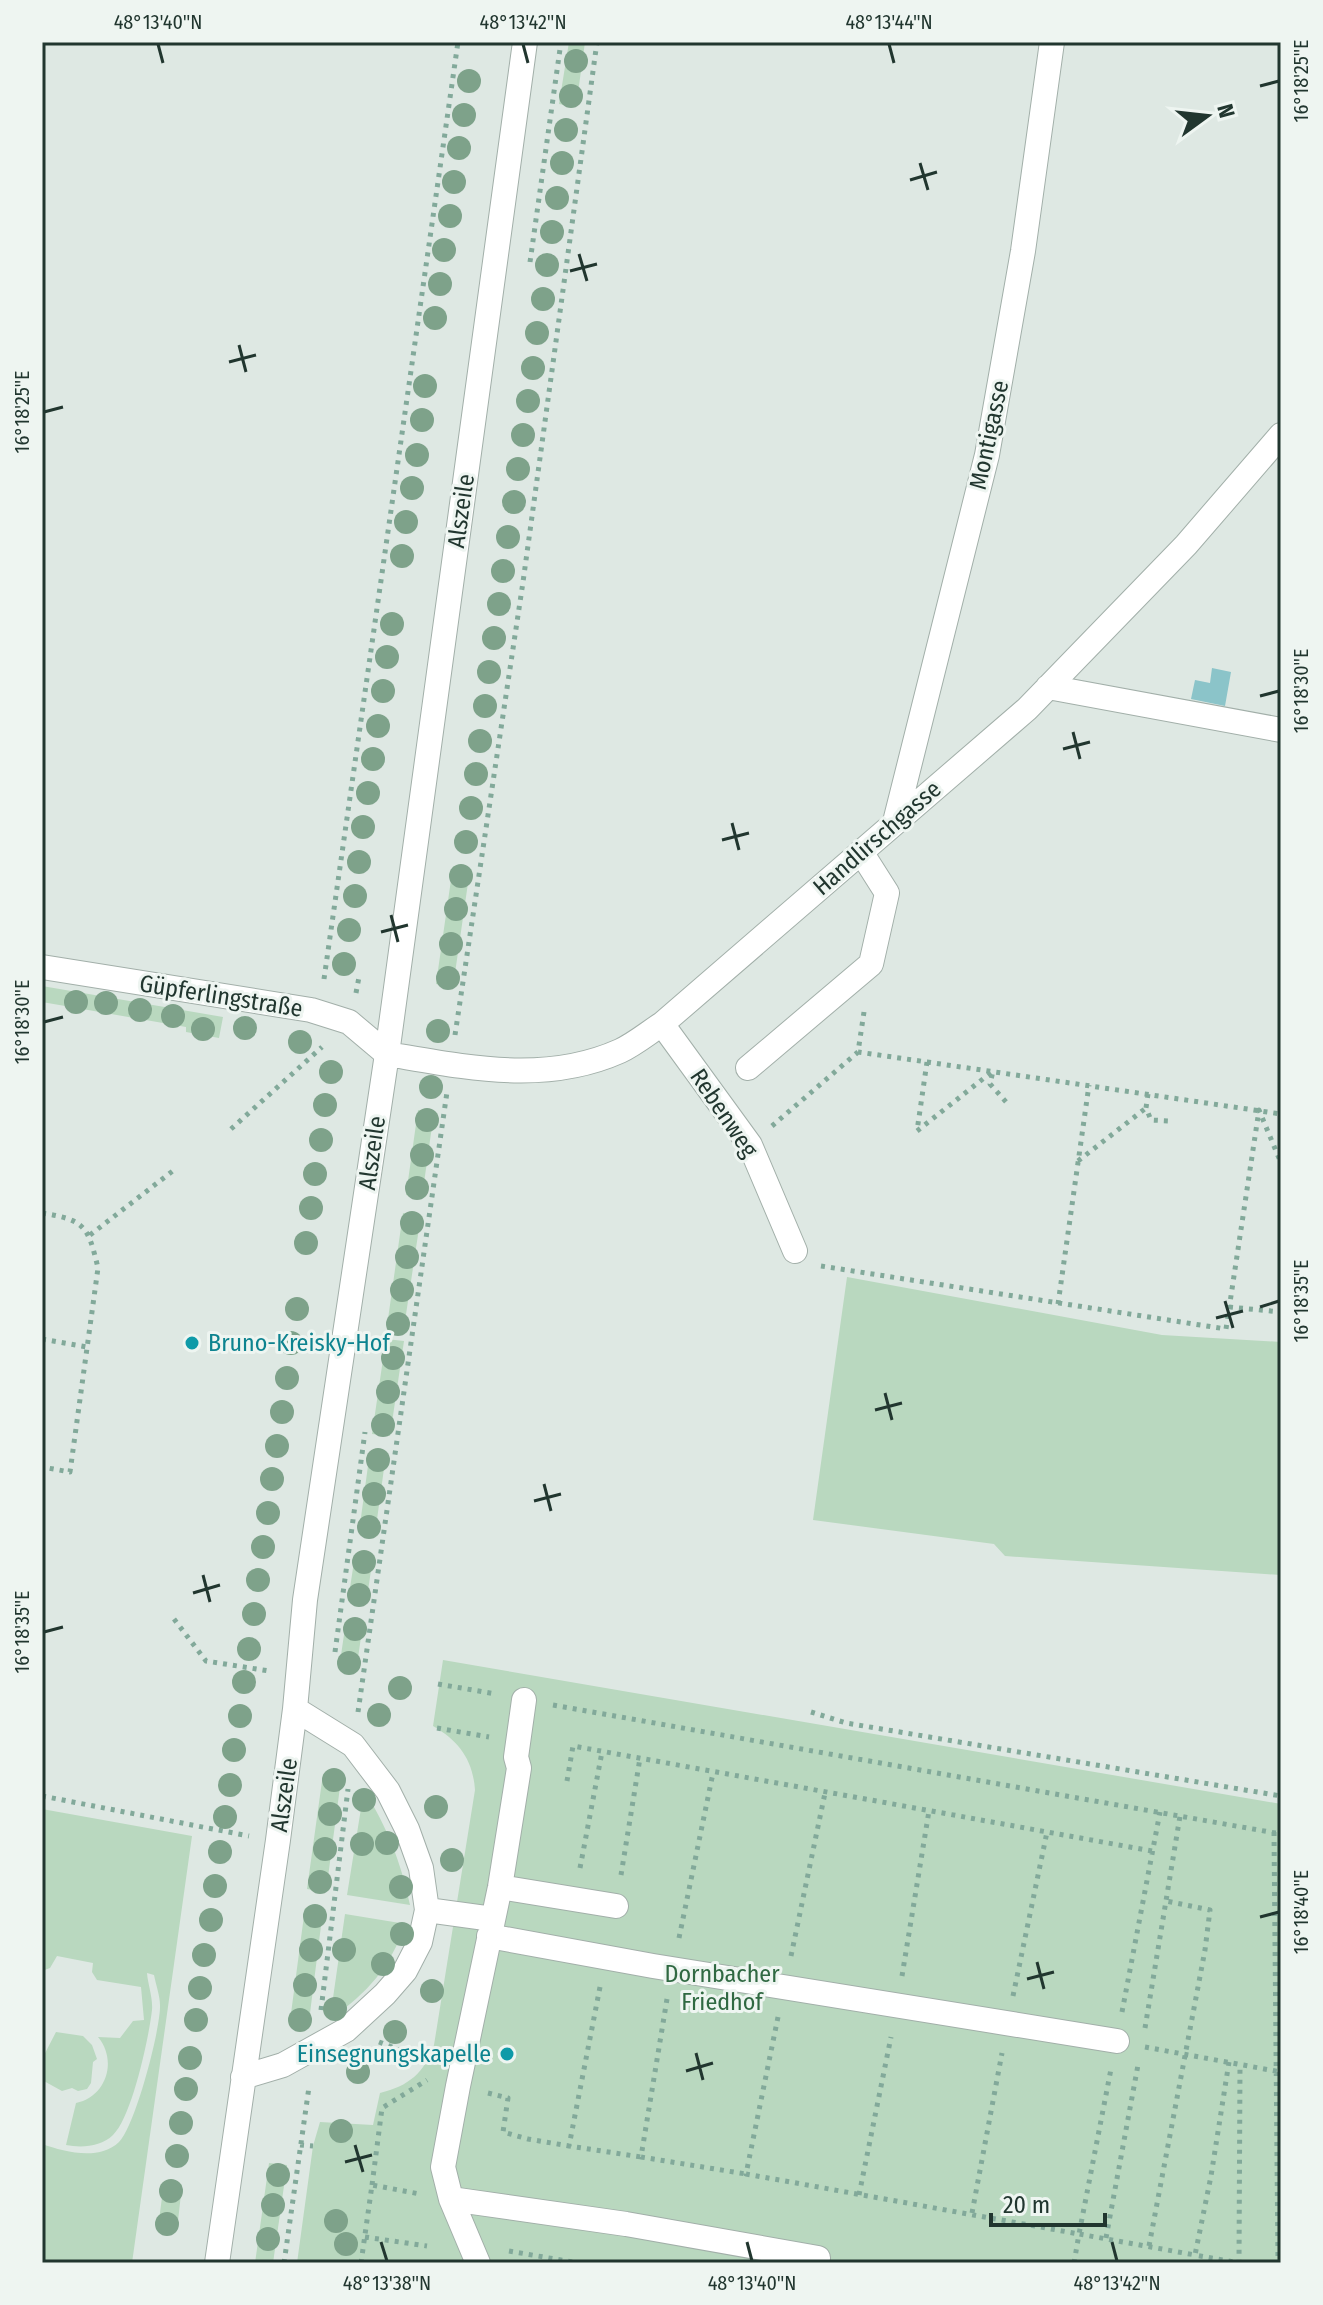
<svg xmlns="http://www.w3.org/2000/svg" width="1323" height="2305" font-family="'Fira Sans Condensed',sans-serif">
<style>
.green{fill:#b9d8bf}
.water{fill:#8bc4c9}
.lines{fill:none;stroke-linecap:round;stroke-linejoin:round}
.minor-casing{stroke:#a2afa9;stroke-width:26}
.path{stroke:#82a99a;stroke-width:5;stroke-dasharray:4 6;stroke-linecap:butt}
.minor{stroke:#fff;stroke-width:24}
.tree{fill:#7ea28a}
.ticks{fill:none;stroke:#21362f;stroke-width:3}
.culture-dot{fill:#0f9aa8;stroke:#eef5f1;stroke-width:3}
.labels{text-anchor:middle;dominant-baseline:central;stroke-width:6;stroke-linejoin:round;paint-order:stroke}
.street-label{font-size:24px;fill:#21362f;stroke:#eef5f1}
.culture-label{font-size:24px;fill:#0d838f;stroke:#eef5f1;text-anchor:start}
.park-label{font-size:24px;fill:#306942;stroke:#eef5f1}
.neatline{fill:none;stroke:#21362f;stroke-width:3}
.ticks-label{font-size:20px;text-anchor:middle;fill:#21362f}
</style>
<rect width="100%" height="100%" fill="#dee8e3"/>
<!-- green -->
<path class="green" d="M569,42h16l-9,65 -17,-3z
M453,866l17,3 -17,118 -17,-3z
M42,986l181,31 -4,21 -33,-6v-5l-144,-25z
M418,1110l16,2 -12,85 -16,-2z
M403,1213l18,2 -16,106 -17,-2z
M847,1277l315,58 119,7v233l-276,-19 -11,-12 -181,-24z
M386,1339l18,2 -14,95 -18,-2z
M370,1451l16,3 -11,80 -16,-2z
M355,1555l18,2 -7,47 -18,-3z
M346,1621l17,2 -7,49 -15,-4 -1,-6z
M443,1660l838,144v459h-984l16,-117 7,-24 53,3 7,-32c29,-7 44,-20 54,-48l41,-255c-2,-30 -16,-49 -42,-64z
M342,1772l-16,120 -19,-3 16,-115z
M364,1790c23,37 37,72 46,115l-63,-10z
M42,1809l150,27 -60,427h-90v-119c23,8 57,17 77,-2 16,-15 42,-114 41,-137 0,-9 -4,-20 -6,-30l-7,-2c1,12 6,25 5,37 -3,27 -20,107 -39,125 -12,12 -32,13 -47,10l10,-42c30,-6 42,-42 22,-66l22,1 13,-17 11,-1 -3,-33 -44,-7 -5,-8 1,-9 -36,-7 -7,12 -8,3z
M305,1908l18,2 -15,119 -10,-2 -8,-6z
M345,1914l61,10c-17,44 -37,68 -76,95z
M56,2032l27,4 9,9 5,14 -4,3 -2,21 -4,6 -9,2 -6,-3 -10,3 -20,-11v-21z
M269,2163l18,2 -14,98h-18z
M164,2182l18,3 -5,45 -19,-2z"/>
<!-- water -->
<path class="water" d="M1212,668l19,4 -6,34 -34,-7 4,-19 15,3z"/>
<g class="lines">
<!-- minor casing -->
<g class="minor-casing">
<path id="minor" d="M1048,687l233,43
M895,822l92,-367 36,-204 29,-209
M42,967l269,43 38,12 38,32
M662,1024l88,121 45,106
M387,1054c78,13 157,31 233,-3 15,-7 28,-18 42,-27l365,-315 159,-164 95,-110
M748,1068l123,-104 16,-71 -26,-41
M500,1887l116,19
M427,1910l66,9
M489,1936l164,30 464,75
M243,2077l40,-12 63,-35 39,-36 20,-23 15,-29 7,-32 -6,-42 -14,-39 -19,-38 -35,-46 -58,-36
M451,2199l175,25 192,34
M217,2263l61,-423 17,-131 10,-109 82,-546 138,-1012
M478,2263l-27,-64 -8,-32 15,-81 42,-199 19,-119 -3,-11 8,-57"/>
</g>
<!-- path -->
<path class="path" d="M530,262l31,-220
M324,979l134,-937
M356,993l3,-16
M864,1012l-6,40 69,10 -10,69 76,-60 -3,13 17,19
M455,1035l68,-453 74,-540
M927,1062l354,52
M1148,1094l-2,14 5,12 19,1
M772,1126l86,-74
M231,1129l91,-82
M1078,1161l68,-53
M42,1213c43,7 46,13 56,55l-28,204 -28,-5
M90,1235l84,-65
M821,1266l405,63 33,-219 22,53
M1058,1304l31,-219
M1229,1307l52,5
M42,1339l45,8
M174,1619l32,42 63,10
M335,1652l30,-220
M438,1684l58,10
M553,1705l728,129
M358,1712l89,-620
M811,1712l35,11 435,73
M437,1728l52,9
M567,1781l6,-35 579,105
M42,1796l207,40
M1274,1832l4,431
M580,1868l22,-116
M621,1875l19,-117
M679,1938l34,-165
M791,1956l34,-163
M902,1976l27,-165
M600,1987l-31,159 72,11
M1013,1996l34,-164
M667,1999l-26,158 105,17
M321,2010l27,-221
M1122,2012l38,-200
M778,2017l-32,157 333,60 32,-165
M1145,2028l35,-212
M379,2042l54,21
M1145,2047l136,25
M1229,2062l-18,114 -16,79 44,8 1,-198
M488,2093l20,5 -5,34 25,7 41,7
M300,2145l13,1
M372,2185l10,-77 45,-28
M859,2195l32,-158
M972,2213l30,-160
M365,2237l62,9
M1106,2238l32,-173
M1149,2246l56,-296 5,-40 -44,-9
M509,2251l69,12
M284,2263l25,-176
M361,2263l11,-78 48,9
M1074,2263l5,-29 116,21"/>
<!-- minor -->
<use href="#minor" class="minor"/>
</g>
<!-- trees -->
<g class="tree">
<circle cx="576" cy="61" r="12"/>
<circle cx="469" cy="81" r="12"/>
<circle cx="571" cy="96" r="12"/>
<circle cx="464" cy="115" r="12"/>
<circle cx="566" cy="130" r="12"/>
<circle cx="459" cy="148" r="12"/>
<circle cx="562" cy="163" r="12"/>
<circle cx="454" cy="182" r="12"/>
<circle cx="557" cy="198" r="12"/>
<circle cx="450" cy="216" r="12"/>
<circle cx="552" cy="232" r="12"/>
<circle cx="444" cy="250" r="12"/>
<circle cx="547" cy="265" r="12"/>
<circle cx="440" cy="284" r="12"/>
<circle cx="543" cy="299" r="12"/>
<circle cx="435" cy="318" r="12"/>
<circle cx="537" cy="333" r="12"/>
<circle cx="533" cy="368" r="12"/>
<circle cx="425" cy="386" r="12"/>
<circle cx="528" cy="401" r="12"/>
<circle cx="422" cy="420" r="12"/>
<circle cx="523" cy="435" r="12"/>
<circle cx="417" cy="455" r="12"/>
<circle cx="518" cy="469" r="12"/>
<circle cx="412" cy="488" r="12"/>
<circle cx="514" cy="502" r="12"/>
<circle cx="406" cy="522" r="12"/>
<circle cx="508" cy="537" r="12"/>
<circle cx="402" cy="556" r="12"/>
<circle cx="503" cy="571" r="12"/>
<circle cx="499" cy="604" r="12"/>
<circle cx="392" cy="624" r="12"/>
<circle cx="494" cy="638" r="12"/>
<circle cx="387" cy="657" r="12"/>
<circle cx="489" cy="672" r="12"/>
<circle cx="383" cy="691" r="12"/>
<circle cx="485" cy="706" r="12"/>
<circle cx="378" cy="726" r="12"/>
<circle cx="480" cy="741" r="12"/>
<circle cx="373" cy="759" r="12"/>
<circle cx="476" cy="774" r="12"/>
<circle cx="368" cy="793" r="12"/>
<circle cx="471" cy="808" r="12"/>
<circle cx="363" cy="827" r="12"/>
<circle cx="466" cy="842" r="12"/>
<circle cx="359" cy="862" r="12"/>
<circle cx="461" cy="876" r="12"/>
<circle cx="355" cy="896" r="12"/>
<circle cx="456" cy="909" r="12"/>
<circle cx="349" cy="930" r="12"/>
<circle cx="451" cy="944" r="12"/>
<circle cx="344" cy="964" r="12"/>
<circle cx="448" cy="978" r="12"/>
<circle cx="76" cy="1002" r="12"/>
<circle cx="106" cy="1003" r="12"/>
<circle cx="140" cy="1010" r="12"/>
<circle cx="173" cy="1016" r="12"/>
<circle cx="245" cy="1028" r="12"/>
<circle cx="203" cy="1029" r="12"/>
<circle cx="438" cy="1031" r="12"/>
<circle cx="300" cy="1042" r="12"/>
<circle cx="331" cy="1072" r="12"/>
<circle cx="431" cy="1087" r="12"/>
<circle cx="325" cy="1105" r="12"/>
<circle cx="427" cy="1120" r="12"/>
<circle cx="321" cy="1140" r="12"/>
<circle cx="422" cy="1155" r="12"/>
<circle cx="315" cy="1174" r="12"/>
<circle cx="417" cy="1188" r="12"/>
<circle cx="311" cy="1208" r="12"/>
<circle cx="412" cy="1223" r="12"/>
<circle cx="306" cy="1243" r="12"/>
<circle cx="407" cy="1257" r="12"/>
<circle cx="402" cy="1290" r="12"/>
<circle cx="297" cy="1309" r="12"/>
<circle cx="398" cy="1324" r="12"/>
<circle cx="291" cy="1343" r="12"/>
<circle cx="393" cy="1358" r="12"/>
<circle cx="287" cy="1378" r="12"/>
<circle cx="388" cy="1392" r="12"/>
<circle cx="282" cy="1412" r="12"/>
<circle cx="383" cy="1425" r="12"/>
<circle cx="277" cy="1446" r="12"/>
<circle cx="378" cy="1460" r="12"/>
<circle cx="272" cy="1479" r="12"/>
<circle cx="374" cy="1494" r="12"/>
<circle cx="268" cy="1513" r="12"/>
<circle cx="369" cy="1527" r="12"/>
<circle cx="263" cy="1547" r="12"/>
<circle cx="364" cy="1562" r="12"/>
<circle cx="258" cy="1580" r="12"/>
<circle cx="359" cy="1595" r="12"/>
<circle cx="254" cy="1614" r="12"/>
<circle cx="355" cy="1629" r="12"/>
<circle cx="249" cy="1649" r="12"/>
<circle cx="349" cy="1663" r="12"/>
<circle cx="244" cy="1682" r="12"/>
<circle cx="400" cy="1688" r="12"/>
<circle cx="379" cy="1715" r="12"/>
<circle cx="240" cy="1716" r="12"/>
<circle cx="234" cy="1750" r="12"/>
<circle cx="334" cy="1780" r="12"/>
<circle cx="230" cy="1785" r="12"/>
<circle cx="364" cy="1800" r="12"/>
<circle cx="436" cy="1807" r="12"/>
<circle cx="330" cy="1814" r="12"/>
<circle cx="225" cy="1817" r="12"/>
<circle cx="387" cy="1843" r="12"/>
<circle cx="362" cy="1844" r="12"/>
<circle cx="325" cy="1849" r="12"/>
<circle cx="220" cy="1852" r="12"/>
<circle cx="452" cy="1860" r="12"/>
<circle cx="320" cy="1882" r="12"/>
<circle cx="215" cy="1886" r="12"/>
<circle cx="401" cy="1887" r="12"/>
<circle cx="315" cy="1916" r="12"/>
<circle cx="211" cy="1920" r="12"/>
<circle cx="402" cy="1934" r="12"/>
<circle cx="311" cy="1950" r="12"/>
<circle cx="344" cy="1950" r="12"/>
<circle cx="204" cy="1955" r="12"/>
<circle cx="383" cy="1964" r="12"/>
<circle cx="305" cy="1985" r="12"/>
<circle cx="200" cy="1988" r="12"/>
<circle cx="432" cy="1991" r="12"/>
<circle cx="335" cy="2009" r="12"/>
<circle cx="196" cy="2020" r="12"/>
<circle cx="300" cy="2020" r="12"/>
<circle cx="395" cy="2032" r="12"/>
<circle cx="190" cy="2058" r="12"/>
<circle cx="358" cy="2072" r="12"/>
<circle cx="186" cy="2089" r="12"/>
<circle cx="181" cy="2123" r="12"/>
<circle cx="341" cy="2131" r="12"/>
<circle cx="177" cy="2156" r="12"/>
<circle cx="278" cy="2175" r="12"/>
<circle cx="171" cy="2191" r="12"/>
<circle cx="273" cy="2205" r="12"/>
<circle cx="336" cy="2221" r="12"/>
<circle cx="167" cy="2224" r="12"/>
<circle cx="268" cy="2239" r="12"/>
<circle cx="346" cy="2244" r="12"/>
</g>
<!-- ticks -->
<path class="ticks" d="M158,44l5,19M523,44l5,19M889,44l5,19M1260,86l19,-5M920,163l8,27M910,180l27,-8M579,254l8,27M570,271l27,-7M239,345l7,27M229,362l27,-7M44,412l19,-5M1260,696l19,-5M1073,732l7,27M1063,749l27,-7M732,823l7,27M722,840l27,-7M391,915l7,27M381,932l27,-7M44,1022l19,-5M1225,1301l8,27M1260,1307l19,-6M1216,1318l27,-7M885,1393l7,27M875,1410l27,-7M544,1484l7,27M534,1501l27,-7M203,1575l7,27M193,1593l27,-8M44,1632l19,-5M1260,1917l19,-5M1037,1962l7,27M1027,1979l27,-7M696,2053l7,27M686,2071l27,-8M355,2145l8,27M345,2162l27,-7M381,2242l6,19M747,2242l5,19M1112,2242l5,19"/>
<!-- markers -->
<g class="culture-dot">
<circle cx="192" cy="1343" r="8"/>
<circle cx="507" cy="2054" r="8"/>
</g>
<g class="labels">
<!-- street labels -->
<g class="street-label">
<text transform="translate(989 435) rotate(-78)">Montigasse</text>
<text transform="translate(461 511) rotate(-82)">Alszeile</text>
<text transform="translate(877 838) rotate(-41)">Handlirschgasse</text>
<text transform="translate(221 996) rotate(9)">Güpferlingstraße</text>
<text transform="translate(724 1113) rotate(56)">Rebenweg</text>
<text transform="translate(372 1153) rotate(-82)">Alszeile</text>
<text transform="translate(284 1795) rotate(-82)">Alszeile</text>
</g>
<!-- culture labels -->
<g class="culture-label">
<text x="208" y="1343">Bruno-Kreisky-Hof</text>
<text x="491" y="2054" text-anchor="end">Einsegnungskapelle</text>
</g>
<!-- park labels -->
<g class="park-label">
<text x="722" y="1974">Dornbacher<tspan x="722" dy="28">Friedhof</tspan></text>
</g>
</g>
<!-- border -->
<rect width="1323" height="2305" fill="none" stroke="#eef5f1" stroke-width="88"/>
<!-- north arrow -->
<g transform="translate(1207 116) rotate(75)" stroke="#eef5f1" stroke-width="6" paint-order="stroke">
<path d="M0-6L14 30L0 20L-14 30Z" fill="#21362f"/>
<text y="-12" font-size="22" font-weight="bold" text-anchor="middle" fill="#21362f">N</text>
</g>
<!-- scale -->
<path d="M991 2213v12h114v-12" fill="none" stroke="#21362f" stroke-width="4"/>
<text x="1003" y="2213" font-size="24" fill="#21362f" stroke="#eef5f1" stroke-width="6" paint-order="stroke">20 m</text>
<rect x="44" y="44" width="1235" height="2217" class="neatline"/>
<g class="ticks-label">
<text x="158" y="29">48°13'40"N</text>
<text x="523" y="29">48°13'42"N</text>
<text x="889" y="29">48°13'44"N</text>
<text transform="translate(1301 81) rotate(-90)" y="7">16°18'25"E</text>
<text transform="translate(22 412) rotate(-90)" y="7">16°18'25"E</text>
<text transform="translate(1301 691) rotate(-90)" y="7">16°18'30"E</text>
<text transform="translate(22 1022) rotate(-90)" y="7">16°18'30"E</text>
<text transform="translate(1301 1301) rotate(-90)" y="7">16°18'35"E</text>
<text transform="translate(22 1632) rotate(-90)" y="7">16°18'35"E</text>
<text transform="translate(1301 1912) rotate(-90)" y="7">16°18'40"E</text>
<text x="387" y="2290">48°13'38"N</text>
<text x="752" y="2290">48°13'40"N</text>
<text x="1117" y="2290">48°13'42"N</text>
</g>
</svg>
